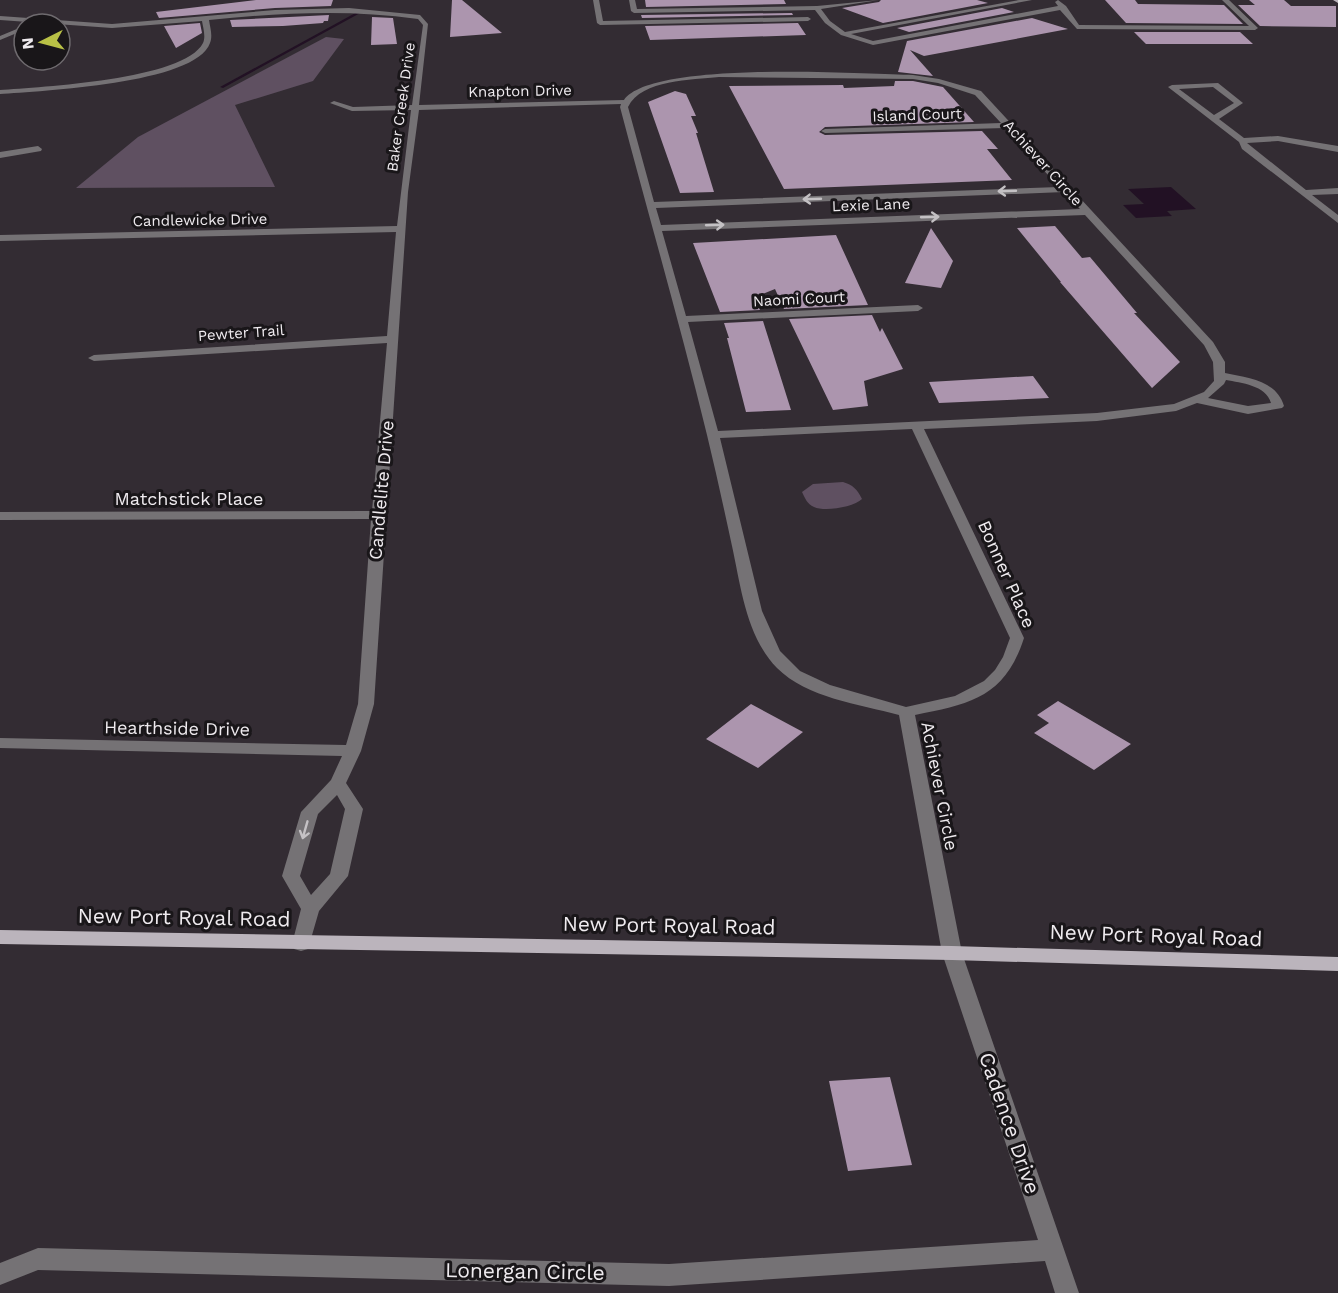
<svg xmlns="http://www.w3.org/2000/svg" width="1338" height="1293" font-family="'Work Sans',sans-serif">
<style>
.green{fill:#5f5061}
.water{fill:#221124}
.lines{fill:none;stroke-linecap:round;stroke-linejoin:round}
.stream{fill:#221124;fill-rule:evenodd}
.building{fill:#ac95ae}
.minor{fill:#757275;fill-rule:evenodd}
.major{fill:#bbb4bc;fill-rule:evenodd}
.oneway{stroke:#c4c1c4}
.labels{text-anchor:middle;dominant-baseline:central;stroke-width:6;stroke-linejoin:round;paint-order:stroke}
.far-street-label{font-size:15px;fill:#efebef;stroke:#191619}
.street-label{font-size:18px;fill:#efebef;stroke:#191619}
.near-street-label{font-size:21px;fill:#efebef;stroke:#191619}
</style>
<rect width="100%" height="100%" fill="#332c33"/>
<!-- green -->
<path class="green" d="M326,37l18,2 -31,42 -78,24 40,82 -199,1 62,-51z
M843,482c10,3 14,7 19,17 -8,8 -37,13 -48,8 -7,-3 -9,-9 -12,-15l11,-8z"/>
<!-- water -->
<path class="water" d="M1171,187l25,22 -29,2 5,5 -36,2 -13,-13 21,-1 -16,-15z"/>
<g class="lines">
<!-- stream -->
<path class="stream" d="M359,11l3,1 -139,76 -3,-1z"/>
</g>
<!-- building -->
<path class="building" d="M256,0h77l-2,6 -56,2 -116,10 -3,-6z
M452,0h10l40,33 -52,4z
M645,0h139l2,4 -140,3z
M881,0h96l11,3 -105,20 -41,-15 37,-6z
M1105,0h30l3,4 86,1 19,19 -117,-1z
M1249,0h35l7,6h45v21l-76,-1 -22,-21h17z
M1002,8l12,4 -105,20 -12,-4z
M792,13l1,2 -151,3 -1,-3z
M329,15l-1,6h-4l-1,2 -40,3 -51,1 -2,-7z
M372,17l21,1 4,26 -26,1z
M1032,18l36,11 -144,27 -14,-6 23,26 -35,-4 9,-31z
M200,23l2,10 -26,15 -12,-22z
M798,23l8,12 -156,5 -5,-14z
M1134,32h106l13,12h-107z
M895,81h18l30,6 31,35 -149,5 -6,5 6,3 157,-4 16,18h-11l25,31 -228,9 -55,-103 114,-1 1,3 50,-2z
M675,91l11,3 10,22h-5l7,17h-2l18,59 -34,1 -32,-91z
M1055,226l27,32 8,-1 47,56h-3l46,49 -28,26 -92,-106h1l-44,-54z
M931,228l22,33 -12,27 -36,-5z
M836,235l32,70 -84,4 -9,-20 -20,8 5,13 -40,2 -27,-69z
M872,315l8,17 2,-4 21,41 -39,12 4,25 -35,4 -44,-91z
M763,321l28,89 -45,2 -19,-74h2l-5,-15z
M1033,376l16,22 -110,5 -10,-21z
M1058,701l73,43 -37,26 -60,-37 15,-10 -12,-8z
M751,704l52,28 -45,36 -52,-29z
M890,1077l22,88 -64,6 -19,-90z"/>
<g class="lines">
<!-- minor -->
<path class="minor" d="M593,0h6l4,21 205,-4 3,2 -3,2 -208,4 -3,-2z
M629,0h6l2,9 180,-3 62,-6 -58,9 9,12 15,11 174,-32h13l-181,34 22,7 185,-35 -3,-4 3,-2 8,6 13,19 170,1 -27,-26h7l29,28 -3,2 -178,-1 -17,-19 -187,35 -32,-10 -16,-12 -10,-13 -181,3 -3,-2z
M349,8l71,7 8,9 -9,81 205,-5c28,-40 237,-26 289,-25l26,4 42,12 232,251 12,20v11c23,5 51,7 59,33l-2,2 -34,6 -51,-11 -21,8 -79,10 -173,8 100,209c-19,59 -53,66 -109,77l47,238 117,340h-24l-10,-32 -376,25 -631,-16 -38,15v-22l38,-15 631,16 369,-24 -96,-287 -43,-238c-40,-11 -92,-17 -122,-47 -31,-32 -36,-81 -45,-122 -8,-37 -16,-74 -25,-111 -27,-111 -58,-218 -87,-328l1,-3 -202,6 -11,82 -34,512 -13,47 -15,32 17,26 -15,67 -29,35 -11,38 -7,2 -7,-2 -2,-5 9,-35 -19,-33 19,-64 30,-32 11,-24 -342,-8v-10l346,7 12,-41 13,-185 -371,1v-8l372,-1 15,-168 -293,18 -6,-3 6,-3 293,-19 9,-104 -396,9v-6l397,-9 14,-116 -59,1 -22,-8 4,-2 19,6 59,-2 11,-80 -5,-6c-70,-10 -139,-6 -209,1 1,7 4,16 1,23 -14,41 -170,48 -210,51v-4c40,-3 184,-10 203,-47 3,-6 0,-16 -1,-22l-90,7 -112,-8v-4l112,8 163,-14zM719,77l194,2 25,4 37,12 26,28 -176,6 -4,2 4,2 180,-5 54,59 -405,15 -26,-95c14,-28 64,-27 91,-30zM1064,192l16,17 -419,16 -5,-17zM1085,215l119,130 9,17 1,19 -10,11 -30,12 -77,9 -379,18 -30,-109 230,-11 5,-3 -5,-3 -232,11 -24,-85zM1226,380c15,3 40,5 45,23l-23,3 -40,-8 16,-14zM912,429l98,209 -7,19 -8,13 -11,11 -29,15 -49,11 -76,-22 -30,-14 -20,-20 -18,-40 -42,-173zM337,795l8,14 -15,65 -19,21 -11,-19 18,-62z
M24,26v4l-24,10v-4z
M1218,83l25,20 -24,16 25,19 34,-2 60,10v6l-60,-11 -31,2 59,47 32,-2v6l-26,1 26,20v8l-96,-74 -3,-7 -71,-55 4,-2zM1213,87l21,16 -20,12 -35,-26z
M38,146l4,3 -1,2 -41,7v-6z"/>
<!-- major -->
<path class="major" d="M1333,0h5v3z
M0,930l952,16 386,11v14l-386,-11 -952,-16z"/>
</g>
<!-- one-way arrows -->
<defs><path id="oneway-shaft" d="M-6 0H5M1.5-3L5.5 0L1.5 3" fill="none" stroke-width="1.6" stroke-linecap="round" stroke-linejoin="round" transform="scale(1.5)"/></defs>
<g class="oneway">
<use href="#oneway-shaft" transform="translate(1007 191) rotate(178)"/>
<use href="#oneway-shaft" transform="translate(812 199) rotate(178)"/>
<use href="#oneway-shaft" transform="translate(930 217) rotate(-2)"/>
<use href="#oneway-shaft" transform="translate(715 225) rotate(-2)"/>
<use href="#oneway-shaft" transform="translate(305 830) rotate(106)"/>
</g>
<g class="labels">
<!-- far-street labels -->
<g class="far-street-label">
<text transform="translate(520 91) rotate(-1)">Knapton Drive</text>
<text transform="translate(401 107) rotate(-82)">Baker Creek Drive</text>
<text transform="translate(917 115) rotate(-2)">Island Court</text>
<text transform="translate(1043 163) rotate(48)">Achiever Circle</text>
<text transform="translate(871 205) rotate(-2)">Lexie Lane</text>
<text transform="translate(200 220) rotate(-1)">Candlewicke Drive</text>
<text transform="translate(799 299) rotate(-3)">Naomi Court</text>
<text transform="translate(241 333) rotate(-4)">Pewter Trail</text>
</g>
<!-- street labels -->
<g class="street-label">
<text transform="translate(381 490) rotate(-85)">Candlelite Drive</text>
<text x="189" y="498">Matchstick Place</text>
<text transform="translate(1007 574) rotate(66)">Bonner Place</text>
<text transform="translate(177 728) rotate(1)">Hearthside Drive</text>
<text transform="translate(940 786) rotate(79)">Achiever Circle</text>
</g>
<!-- near-street labels -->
<g class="near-street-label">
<text transform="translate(184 917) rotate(1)">New Port Royal Road</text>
<text transform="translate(669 925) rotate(1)">New Port Royal Road</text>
<text transform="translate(1156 935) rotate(2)">New Port Royal Road</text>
<text transform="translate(1010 1123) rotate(71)">Cadence Drive</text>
<text transform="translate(525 1271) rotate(1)">Lonergan Circle</text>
</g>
</g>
<!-- north arrow -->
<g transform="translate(42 42) rotate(264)"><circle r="28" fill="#191619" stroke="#6f6b6f" stroke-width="1.5"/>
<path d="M0-4.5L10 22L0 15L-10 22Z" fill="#b9c146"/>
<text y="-9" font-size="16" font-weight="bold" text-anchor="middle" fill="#efebef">N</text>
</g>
</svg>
